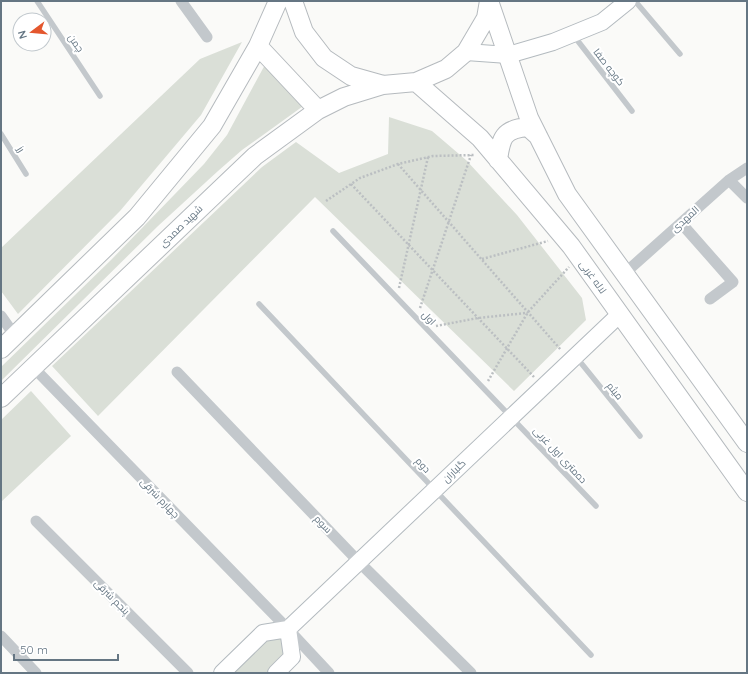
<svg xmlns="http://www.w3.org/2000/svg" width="748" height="674" font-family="Quicksand,Cairo,sans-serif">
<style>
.green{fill:#dadfd7}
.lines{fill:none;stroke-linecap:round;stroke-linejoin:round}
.secondary-casing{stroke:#b3babf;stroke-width:18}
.primary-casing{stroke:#b5babe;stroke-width:20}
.path{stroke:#bbbfc2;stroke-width:2.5;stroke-dasharray:2 2;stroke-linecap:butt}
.lane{stroke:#c3c8cc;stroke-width:5.5}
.street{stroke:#c3c8cc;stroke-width:11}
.secondary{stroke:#fff;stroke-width:16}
.primary{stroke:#fff;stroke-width:18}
.labels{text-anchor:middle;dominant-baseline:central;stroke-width:4;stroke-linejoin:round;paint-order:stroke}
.street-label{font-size:10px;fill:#657683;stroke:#fff}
</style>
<rect width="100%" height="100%" fill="#fafaf8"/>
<!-- green -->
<path class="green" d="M242,42l-41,73 -81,96 -102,103 -17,-23v-43l199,-189z
M267,61l39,43 -64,46 -24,21 -60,55 -157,155v-14l111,-108 92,-95 23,-29z
M389,117l43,14 34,29 51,55 65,83 4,22 -72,71 -199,-194 -217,219 -46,-50 210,-199 34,-25 43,31 49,-19z
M31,391l40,45 -70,66v-82z
M288,629l4,28 -17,16h-52l40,-40z"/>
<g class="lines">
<!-- secondary casing -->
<g class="secondary-casing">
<path id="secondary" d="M466,52l42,3 45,-13 49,-20 26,-21
M288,629l332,-315
M222,673l41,-40 25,-4
M276,673l16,-16 -4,-28"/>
</g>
<!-- primary casing -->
<g class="primary-casing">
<path id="primary" d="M293,1l11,31 20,26 27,18 32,9 33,-3 30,-13 20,-17 20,-34 3,-17
M489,1l40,117 38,76 180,249
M258,46l60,64
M416,82l64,56 91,108 176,246
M498,160c3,-22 5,-31 30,-33l10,9
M1,349l136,-132 75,-91 46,-80 20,-45
M1,398l254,-242 63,-46 26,-13 39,-12"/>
</g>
<!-- path -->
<path class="path" d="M398,164l163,186
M351,184l183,193
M326,201l34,-23 38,-14 35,-8 42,-1
M482,259l66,-18
M399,288l29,-131
M420,308l51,-153
M436,326l42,-8 48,-5
M488,381l40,-69 41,-45"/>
<!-- lane -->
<path class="lane" d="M37,1l63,95
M635,1l45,53
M574,36l58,75
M1,134l25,40
M333,231l263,275
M259,304l332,351
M577,358l63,78"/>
<!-- street -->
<path class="street" d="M181,1l26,36
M729,180l18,18
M681,223l52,59 -23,17
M625,273l104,-93 18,-12
M1,316l14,20
M33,367l255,262 41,44
M177,372l182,190 112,111
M36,521l152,152
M1,636l35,37"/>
<!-- secondary -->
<use href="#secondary" class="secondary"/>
<!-- primary -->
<use href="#primary" class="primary"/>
</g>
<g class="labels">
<!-- street labels -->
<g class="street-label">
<text transform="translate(76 43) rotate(56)">چمن</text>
<text transform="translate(609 67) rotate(52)">کوچه صفا</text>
<text transform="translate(21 149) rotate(58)">رز</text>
<text transform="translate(685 219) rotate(-42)">المهدی</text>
<text transform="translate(181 226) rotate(-44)">شهید صمدی</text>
<text transform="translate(593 277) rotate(54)">لاله غربی</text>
<text transform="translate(429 318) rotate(46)">اول</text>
<text transform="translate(615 391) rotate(51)">میثم</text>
<text transform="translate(560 455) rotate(47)">ده‌متری اول غربی</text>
<text transform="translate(423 465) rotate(47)">دوم</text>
<text transform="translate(454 471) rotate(-44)">گلباران</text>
<text transform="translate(160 498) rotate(46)">چهارم شرقی</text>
<text transform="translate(323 524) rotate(46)">سوم</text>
<text transform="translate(112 597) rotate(45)">پنجم شرقی</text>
</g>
</g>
<!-- border -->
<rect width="748" height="674" fill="none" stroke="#657683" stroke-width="4"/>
<!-- north arrow -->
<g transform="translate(32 32) rotate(254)"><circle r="19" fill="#ffffff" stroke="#c1c8cd"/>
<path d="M0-3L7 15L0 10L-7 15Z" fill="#e4572e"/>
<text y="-6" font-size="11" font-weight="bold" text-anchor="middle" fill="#657683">N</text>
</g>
<!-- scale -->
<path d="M14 654v6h104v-6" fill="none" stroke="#657683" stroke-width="2"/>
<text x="20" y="654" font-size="12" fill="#657683" stroke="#ffffff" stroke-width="3" paint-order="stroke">50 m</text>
</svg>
